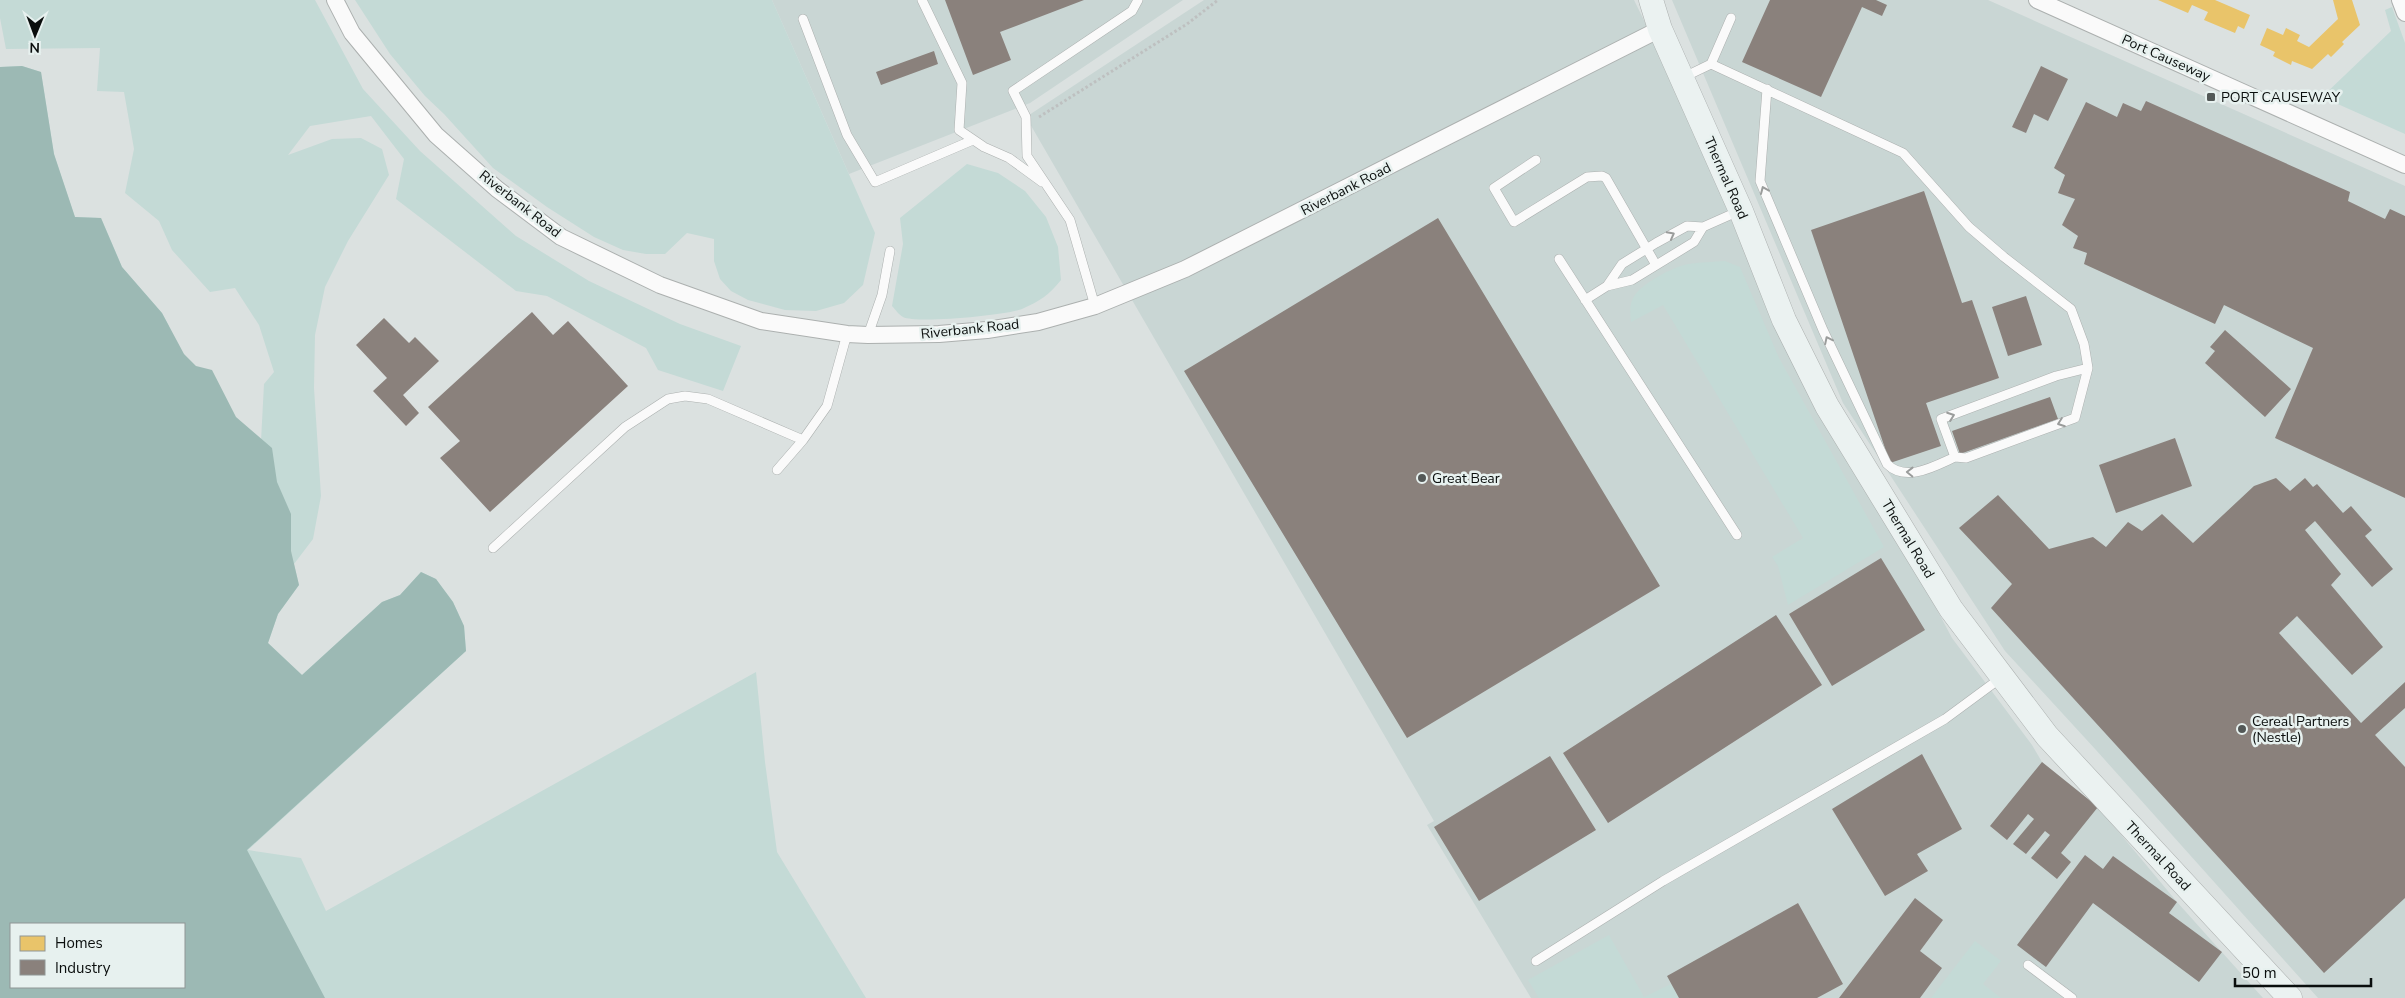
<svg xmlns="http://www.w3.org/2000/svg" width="2405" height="998" font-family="'Nunito Sans',sans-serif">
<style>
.built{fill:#c9d6d4}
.green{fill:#c4dad6}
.water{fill:#9cb9b4;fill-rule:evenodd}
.homes{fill:#e9c46a}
.industry{fill:#8a817c}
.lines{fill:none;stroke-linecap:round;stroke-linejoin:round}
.lane-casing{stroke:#acb0af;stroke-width:10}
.street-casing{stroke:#acb0af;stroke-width:18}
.secondary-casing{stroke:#acb0af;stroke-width:25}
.path{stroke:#bec0c0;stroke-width:3;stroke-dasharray:2.5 2.5;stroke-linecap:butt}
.lane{stroke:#fafafa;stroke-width:9}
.street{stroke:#fafafa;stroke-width:16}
.secondary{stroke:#ebf2f1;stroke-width:24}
.oneway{stroke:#9a9c9b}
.poi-dot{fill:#535857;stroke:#e7f1ef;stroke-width:2}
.labels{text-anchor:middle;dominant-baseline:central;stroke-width:5;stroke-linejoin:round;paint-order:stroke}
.street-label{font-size:14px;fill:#0a0e0d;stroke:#e7f1ef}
.poi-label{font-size:14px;fill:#0a0e0d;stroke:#e7f1ef;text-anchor:start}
</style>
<rect width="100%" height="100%" fill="#dbe1e0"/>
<!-- built -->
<path class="built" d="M772,0h411l-153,103 -181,71z
M1204,0h430l257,523 61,115 80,107 10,17 56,45 79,95 86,96h-732l-104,-173 7,-4 -408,-704z
M1672,0h316l417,186v812h-87l-222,-248 -91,-99 -162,-248z"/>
<!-- green -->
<path class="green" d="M0,0h315l48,89 57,62 96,85 73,45 91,43 61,22 -18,45 -65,-21 -12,-22 -99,-52 -31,-5 -120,-92 8,-40 -33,-43 -61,10 -22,29 44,-16 29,-1 21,11 7,26 -41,66 -23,46 -10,48 -1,53 7,108 -8,43 -19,25 5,21 -21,29 -10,29 34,32 80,-73 18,-7 21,-23 15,7 17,23 11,24 2,25 -218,199 53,8 25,53 430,-239 9,90 12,90 89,146h-669l-13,-74 -184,-857 22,-1 19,6 13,82 21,63 26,1 21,49 40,46 7,13 -20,11 111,123 4,-76 10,-12 -15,-47 -24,-37 -25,4 -38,-42 -13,-29 -34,-28 9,-44 -10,-57 -27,-1 3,-43 -94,1 -6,-31z
M355,0h417l103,233 -12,52 -19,18 -28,8 -31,-1 -37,-10 -17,-9 -11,-12 -6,-18v-22l-27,-6 -22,21h-19l-23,-4 -29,-13 -47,-30 -54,-39 -49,-54 -19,-18 -35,-42z
M2392,7l13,36v91l-83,-37 69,-66 -6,-21z
M967,164l31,9 27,18 21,26 12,30 3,33c-12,15 -21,21 -39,29 -16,6 -105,15 -119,8 -4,-2 -8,-8 -11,-11l11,-62 -3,-26z
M1725,261l15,6 39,91 105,189 -96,58 -10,-39 -6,-9 31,-19 -140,-233 -32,17c-1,-10 -2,-19 4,-27 9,-13 40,-29 54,-31 12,-2 24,-2 36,-3z
M1609,935l35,62 27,-13 8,14h-140l-11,-18z
M1975,941l26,20 -18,23 18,14h-70z"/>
<!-- water -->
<path class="water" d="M22,66l19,6 13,82 21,63 26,1 21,49 40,46 22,41 12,12 16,4 24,47 36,31 5,34 14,32v37l8,34 -21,29 -10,29 34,32 80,-73 18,-7 21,-23 15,7 17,23 11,24 2,25 -219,199 78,148h-325v-931zM11,924h173v63h-173z"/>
<!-- homes -->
<path class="homes" d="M2158,0h57l35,15 -6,14 -6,-3 -3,7 -31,-13 4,-8 -16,-7 -4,8z
M2333,0h19l8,25 -18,17 2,2 -13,13 -3,-3 -16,15 -20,-8 -1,4 -18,-9 2,-4 -15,-7 7,-17 16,7 3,-7 14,7 -3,6 12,6 29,-28z"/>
<!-- industry -->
<path class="industry" d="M945,0h139l-84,32 11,28 -38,15z
M1770,0h106l11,5 -5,11 -20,-9 -41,90 -79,-35z
M934,51l4,13 -57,21 -5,-13z
M2041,66l27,13 -20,42 -14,-7 -8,19 -14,-6z
M2146,101l204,91 -2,9 37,18 5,-10 15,7v282l-130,-60 38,-90 -89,-43 -9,19 -131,-60 3,-11 -14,-5 5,-12 -16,-11 13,-26 -17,-6 7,-18 -11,-7 32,-66 31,15 6,-14 18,8z
M1924,191l38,112 10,-3 27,78 -73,25 15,43 -51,17 -79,-233z
M1438,218l222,368 -253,152 -223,-367z
M2026,296l16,49 -34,11 -16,-49z
M532,312l21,23 15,-14 60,65 -138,126 -50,-54 20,-17 -32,-34z
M384,318l25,25 6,-6 24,24 -36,34 16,18 -13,13 -33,-35 14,-13 -31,-33z
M2225,330l66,59 -26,28 -60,-54 10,-12 -5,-4z
M2050,397l8,22 -98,35 -8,-23z
M2175,438l17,48 -76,27 -17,-48z
M2276,478l14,13 15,-13 8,9 4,-3 26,29 8,-7 21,24 -7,6 28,33 -21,18 -57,-66 -10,9 36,44 -10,11 52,62 -31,28 -55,-59 -18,17 82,90 44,-41v26l-30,27 30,32v131l-81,75 -333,-365 21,-24 -53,-56 39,-33 51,54 44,-12 13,10 22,-25 14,9 20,-17 31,29 61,-57z
M1881,558l44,72 -93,56 -43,-72z
M1776,615l46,70 -214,138 -45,-70z
M1922,754l40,75 -45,25 11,17 -43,25 -53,-87z
M1550,756l46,74 -117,71 -45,-74z
M2042,762l56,45 -37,46 10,9 -14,17 -26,-21 19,-23 -5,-4 -19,23 -13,-10 21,-25 -6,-5 -21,26 -17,-14z
M2085,855l18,14 10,-13 64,46 -8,11 53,39 -23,30 -106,-79 -47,64 -29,-22z
M1915,898l28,22 -23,31 22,17 -22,30h-81z
M1798,903l45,81 -26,14h-138l-12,-22z"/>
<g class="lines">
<!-- lane casing -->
<g class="lane-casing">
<path id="lane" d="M922,0l40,83 -3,47 25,17 25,11 33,24
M803,19l44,116 28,47 98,-42
M1711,64l20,-46
M1682,78l29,-14 192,89 66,74 35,30 67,52 13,35 4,24 -13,50 -109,40 -11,-1 -14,-38 115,-43 32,-8
M1767,89l-7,92 63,149 64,134c19,19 48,2 68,-7
M1536,160l-42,28 20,34 73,-45 15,-1 4,2 50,87
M1559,259l178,276
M1607,286l15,-22 34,-21 31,-17 16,1 36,-16
M1585,300l22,-14 25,-6 62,-38 9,-15
M1095,306l-25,-86 -43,-64 -1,-39 -13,-26 119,-80 6,-11
M868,335l14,-40 8,-44
M777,470l26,-30 24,-34 20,-72
M493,548l132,-121 43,-28 17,-3 23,3 95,41
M1536,961l127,-80 282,-162 57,-42
M2028,965l44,33"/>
</g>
<!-- street casing -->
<g class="street-casing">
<path id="street" d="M335,0l17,33 84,102 61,54 64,48 99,48 101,36 86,13 21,1 71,-1 48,-4 51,-8 57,-16 90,-37 475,-240
M2037,0l368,165
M2400,0l5,13"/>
</g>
<!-- secondary casing -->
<g class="secondary-casing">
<path id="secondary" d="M1651,0l9,29 81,182 43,109 43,86 124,203 96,127 243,262"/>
</g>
<!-- path -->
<path class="path" d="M1039,117l148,-93 31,-24"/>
<!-- lane -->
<use href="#lane" class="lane"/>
<!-- street -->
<use href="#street" class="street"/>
<!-- secondary -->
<use href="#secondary" class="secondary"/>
</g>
<!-- one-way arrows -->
<defs><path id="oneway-chevron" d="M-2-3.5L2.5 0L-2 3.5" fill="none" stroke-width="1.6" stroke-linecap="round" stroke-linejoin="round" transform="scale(1.25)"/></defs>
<g class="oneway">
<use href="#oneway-chevron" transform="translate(1764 190) rotate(-113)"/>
<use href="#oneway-chevron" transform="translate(1671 235) rotate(-28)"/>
<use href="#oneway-chevron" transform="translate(1828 340) rotate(-116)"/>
<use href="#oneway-chevron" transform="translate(1951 416) rotate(-20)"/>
<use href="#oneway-chevron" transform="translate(2061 423) rotate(160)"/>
<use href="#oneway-chevron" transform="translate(1910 472) rotate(-179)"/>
</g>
<!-- markers -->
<g class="poi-dot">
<rect x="2206" y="92" width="10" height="10" rx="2.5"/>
<circle cx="1422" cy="478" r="5"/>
<circle cx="2242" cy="729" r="5"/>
</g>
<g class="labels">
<!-- street labels -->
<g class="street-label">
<text transform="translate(2166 58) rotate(24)">Port Causeway</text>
<text transform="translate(1726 178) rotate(66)">Thermal Road</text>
<text transform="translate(1346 189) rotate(-27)">Riverbank Road</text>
<text transform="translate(520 204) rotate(38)">Riverbank Road</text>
<text transform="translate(970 329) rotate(-6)">Riverbank Road</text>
<text transform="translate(1908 539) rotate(59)">Thermal Road</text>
<text transform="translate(2158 856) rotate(47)">Thermal Road</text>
</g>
<!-- poi labels -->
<g class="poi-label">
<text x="2221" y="97">PORT CAUSEWAY</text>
<text x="1432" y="478">Great Bear</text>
<text x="2252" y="721">Cereal Partners<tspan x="2252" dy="16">(Nestle)</tspan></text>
</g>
</g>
<!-- legend -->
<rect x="10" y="923" width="175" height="65" fill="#e7f1ef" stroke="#8f9695"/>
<rect x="20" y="936" width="25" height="15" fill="#e9c46a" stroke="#8f9695"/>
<text x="55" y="948" font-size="15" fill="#0a0e0d">Homes</text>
<rect x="20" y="960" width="25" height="15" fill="#8a817c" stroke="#8f9695"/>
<text x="55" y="973" font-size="15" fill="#0a0e0d">Industry</text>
<!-- north arrow -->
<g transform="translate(35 35) rotate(181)" stroke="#e7f1ef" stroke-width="4" paint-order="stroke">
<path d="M0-4L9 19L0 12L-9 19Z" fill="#0a0e0d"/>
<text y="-8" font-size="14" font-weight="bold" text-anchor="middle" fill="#0a0e0d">N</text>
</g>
<!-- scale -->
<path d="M2235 978v8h136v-8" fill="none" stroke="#0a0e0d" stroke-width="2.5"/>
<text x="2242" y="978" font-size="15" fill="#0a0e0d" stroke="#e7f1ef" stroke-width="4" paint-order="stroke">50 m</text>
</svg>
